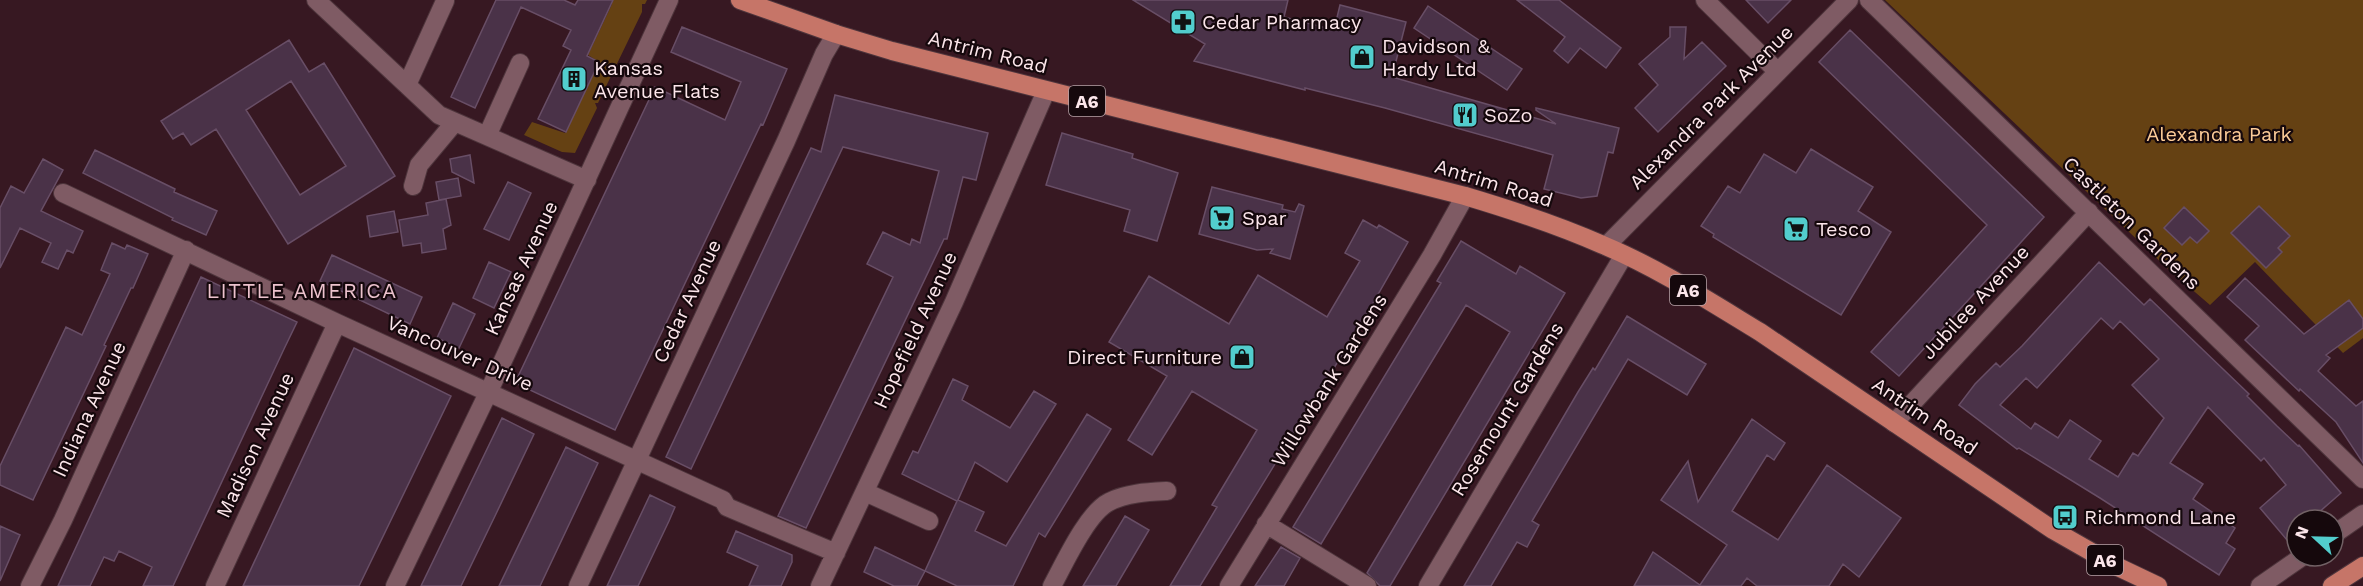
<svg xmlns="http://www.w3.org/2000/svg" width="2363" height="586" font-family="'Work Sans',sans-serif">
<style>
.green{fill:#654113}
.building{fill:#4a3248;stroke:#684e66;stroke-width:1.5;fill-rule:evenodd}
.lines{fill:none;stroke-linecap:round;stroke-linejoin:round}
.minor-casing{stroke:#4e353c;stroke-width:20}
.major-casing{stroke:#4e353c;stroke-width:20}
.minor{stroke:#7f5b64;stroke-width:18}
.major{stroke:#c67568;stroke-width:18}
.labels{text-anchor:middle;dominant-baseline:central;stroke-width:4.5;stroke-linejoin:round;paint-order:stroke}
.shield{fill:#15080c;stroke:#b7a3a8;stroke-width:1.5}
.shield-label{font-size:18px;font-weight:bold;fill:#fce6eb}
.poi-label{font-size:20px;fill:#fce6eb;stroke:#15080c;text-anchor:start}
.street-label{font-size:20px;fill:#fce6eb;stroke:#15080c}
.park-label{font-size:20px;fill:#fdcc98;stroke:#15080c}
.neighbourhood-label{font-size:21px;letter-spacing:1.5px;fill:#ecc2cd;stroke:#15080c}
</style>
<rect width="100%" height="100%" fill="#371822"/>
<!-- green -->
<path class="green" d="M604,0h43l-2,4h-3v8l-44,91h-3l2,5 -22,45 -13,-1 -38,-17 8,-13 33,11 34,-71 -11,-7 24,-51z
M1885,0h478v338l-20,15 -88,-91 -45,43 -43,-37z"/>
<!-- building -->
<path class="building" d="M496,0h68l11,5 3,-5h35l-26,56 12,6 -33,70 -28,-13 33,-69 -8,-4 8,-16 -50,-23 -46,101 -24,-11z
M1133,0h155l-4,17 50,13 6,-25 66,17 -14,55 164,47 -20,-14v-2l83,20 -6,25 -5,-1 -11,44 -16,2 -37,-9 9,-34 -168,-47 -80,-20v2l-111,-29 11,-17z
M1517,0h42l62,48 -15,20 -26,-20 -12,15 -14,-12 11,-14z
M1746,0h45l-23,23z
M1428,6l94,63 -15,21 -93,-62z
M682,27l105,42 -24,56 -2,-1 -146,306 -100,-47 140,-296 70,33 16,-38 -70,-30z
M1670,27h16l-2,32 18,-17 24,24 -68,66 -23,-24 23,-23 -19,-21 31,-27z
M1850,30l194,187 -145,159 -28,-24 116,-127 -168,-163z
M289,40l20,32 15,-9 71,113 -107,68 -72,-115 -25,16 -8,-12 -10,6 -12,-18zM291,81l55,85 -46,29 -54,-85z
M835,95l153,38 -12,47 -13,-3 -16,62h-3l-138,289 -28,-12 115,-239 -26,-13 16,-32 27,13 2,-6 8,4 19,-72 -96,-24 -152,322 -25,-12 145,-309 10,4z
M1062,133l71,21 -1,4 46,15 -21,68 -33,-10 6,-21 -84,-25z
M1811,149l62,38 -15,24 33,21 -50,83 -128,-78 1,-3 -13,-8 27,-40 12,7 24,-39 32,19z
M95,150l80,39 -1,3 43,19 -11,24 -34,-15 1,-2 -90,-45z
M470,155l4,28 -22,-11 -2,-13z
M43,159l20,11 -22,41 42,20 -10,22 -6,-3 -9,19 -16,-7 9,-19 -31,-15 -20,40v-60l11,-22 13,7z
M458,178l3,18 -22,4 -3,-18z
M508,182l23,11 -22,47 -25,-11z
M1212,187l71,18 -1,4 13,3 4,-8 5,2 -14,53 -20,-6 3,-4 -16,1 -58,-16z
M446,199l5,26 -8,4 3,20 -24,4 -1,-10 -18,3 -4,-26 29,-5 -2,-12z
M2259,206l31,30 -12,12 4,4 -16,16 -35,-35z
M2184,207l25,24 -12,12 -7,-6 -8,8 -18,-17z
M394,211l4,21 -28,5 -3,-21z
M1363,220l14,8 2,-3 29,17 -47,82 -161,262h-30l47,-79 -5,-2 45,-75 -65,-39 -40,64 -24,-15 39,-64 -58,-34 40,-66 80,48 29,-49 69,42 33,-56 -15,-8z
M1461,241l55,33 4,-8 45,27 -175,293h-10l-13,-13 143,-241 -44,-27 -145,239 -28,-17 148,-244 -4,-2z
M112,243l13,6 2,-4 21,9 -15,34h-2l-27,57 2,1 -73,154 -33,-15v-19l66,-139 16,8 28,-61 -9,-4z
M332,255l90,42 -12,27 -90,-43z
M489,262l22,10 -17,36 -21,-10z
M2099,262l45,43 6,-6 99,95 -2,2 30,30 21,20 1,-1 42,48 -31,27h-13v11l-10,9 -27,-32 26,-23 -22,-27 -3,3 -53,-54 -38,56 33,21 -10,15 42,29 -9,15 9,6 -16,26 -119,-77 -81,-50 -2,1 -58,-44 16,-21 21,-21 4,4 22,-21zM2101,318l12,11 7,-8 39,38 -27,26 32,33 -26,38 -5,-3 -15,24 -29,-18 12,-18 -31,-21 -12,18 -23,-15 -4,6 -31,-24 26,-27 11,10z
M201,277l96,45 -13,27 -111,237h-30l9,-19 -33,-16 -5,10 -10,-4 -14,29h-32z
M2245,278l59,56 45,-34 14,19v9l-37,27 4,3 -12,13 38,35 7,-5v62l-27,-41 -36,-33 -1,2 -54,-51 14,-14 -32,-29z
M453,303l22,11 -16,34 -22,-10z
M1627,316l79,48 -19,31 -59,-36 -96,162 7,4 -12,22 -10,-5 -26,44h-27l114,-194 15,-24 2,2z
M354,348l97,48 -92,190h-116z
M953,379l15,7 -6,14 48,28 24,-37 22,13 -49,78 -32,-20 -17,38 26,12 -9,19 31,15 81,-132 24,15 -66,108 -6,-4 -26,53h-56l-32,-15 32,-70 -55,-27 11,-23 5,2z
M502,418l32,16 -39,82 -34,70h-40z
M1752,419l33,24 -11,17 -7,-5 -35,56 46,29 49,-75 74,53 -42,59 -16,-13 -14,22h-72l-10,-8 -6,8h-107l19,-34 47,33 27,-40 -66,-45 27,-39 10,41z
M566,447l32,16 -58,123h-41z
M650,495l25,12 -6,14 -31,65h-31z
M1125,516l24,14 -33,56h-33z
M0,526l20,9 -20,46z
M736,531l56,24v7l-11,24h-32l9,-20 -31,-14z
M875,547l50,24 -8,15h-23l-30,-14z
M1281,547l19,11 -16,28h-29z"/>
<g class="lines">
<!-- minor casing -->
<g class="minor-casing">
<path id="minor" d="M316,0l123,115 148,65
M1705,0l73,72
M1869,0l494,479
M407,85l38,-84
M487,136l33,-73
M413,186l6,-21 36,-43
M63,193l274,130 386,177 4,7 109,46
M1606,246l243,-246
M1894,423l195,-211
M865,492l64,29
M1266,524l101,62
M2333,535l30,-21
M30,586l33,-66 123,-270
M215,586l122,-263
M395,586l94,-195 180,-391
M578,586l208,-445 38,-87 12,-20
M820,586l134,-284 92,-211
M1052,586c12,-22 35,-73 57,-84 17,-9 39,-10 58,-11
M1229,586l203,-331 33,-59
M1428,586l196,-331
M2260,586l43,-30"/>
</g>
<!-- major casing -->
<g class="major-casing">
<path id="major" d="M740,0l96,34 56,17 573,145c47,14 93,29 138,49 55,23 106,56 157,87l293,198 63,36 42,20
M2332,586l31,-20"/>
</g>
<!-- minor -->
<use href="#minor" class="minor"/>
<!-- major -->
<use href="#major" class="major"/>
</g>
<!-- icons -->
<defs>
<g id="pharmacy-square" transform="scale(1.35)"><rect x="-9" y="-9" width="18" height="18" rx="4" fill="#52cdcd" stroke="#15080c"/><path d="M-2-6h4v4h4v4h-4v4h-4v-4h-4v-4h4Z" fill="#111"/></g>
<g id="shop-square" transform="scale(1.35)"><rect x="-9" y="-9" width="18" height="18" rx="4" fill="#52cdcd" stroke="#15080c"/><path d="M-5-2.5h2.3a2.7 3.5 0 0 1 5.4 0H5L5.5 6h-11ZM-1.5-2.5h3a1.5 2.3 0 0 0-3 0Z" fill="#111"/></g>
<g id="building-square" transform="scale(1.35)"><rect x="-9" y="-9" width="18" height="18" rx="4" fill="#52cdcd" stroke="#15080c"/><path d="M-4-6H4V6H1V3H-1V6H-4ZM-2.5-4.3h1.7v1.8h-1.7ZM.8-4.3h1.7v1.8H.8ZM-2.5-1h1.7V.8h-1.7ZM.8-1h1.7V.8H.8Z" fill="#111"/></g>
<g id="restaurant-square" transform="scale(1.35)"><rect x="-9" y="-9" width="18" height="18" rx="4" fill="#52cdcd" stroke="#15080c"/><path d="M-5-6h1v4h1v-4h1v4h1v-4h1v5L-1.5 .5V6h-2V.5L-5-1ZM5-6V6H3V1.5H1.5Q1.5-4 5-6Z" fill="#111"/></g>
<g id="supermarket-square" transform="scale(1.35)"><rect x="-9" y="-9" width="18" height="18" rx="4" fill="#52cdcd" stroke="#15080c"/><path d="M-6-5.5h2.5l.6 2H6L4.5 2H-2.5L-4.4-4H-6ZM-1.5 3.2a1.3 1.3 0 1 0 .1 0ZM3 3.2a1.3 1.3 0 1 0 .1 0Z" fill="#111"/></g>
<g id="bus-square" transform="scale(1.35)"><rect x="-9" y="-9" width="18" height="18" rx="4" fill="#52cdcd" stroke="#15080c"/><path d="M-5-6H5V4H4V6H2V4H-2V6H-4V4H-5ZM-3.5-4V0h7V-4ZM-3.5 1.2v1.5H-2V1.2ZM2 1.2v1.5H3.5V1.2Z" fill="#111"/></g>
</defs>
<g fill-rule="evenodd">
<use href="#pharmacy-square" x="1183" y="22"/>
<use href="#shop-square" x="1362" y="57"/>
<use href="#building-square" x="574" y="79"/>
<use href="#restaurant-square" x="1465" y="115"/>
<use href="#supermarket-square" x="1222" y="218"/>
<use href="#supermarket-square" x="1796" y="229"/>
<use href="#shop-square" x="1242" y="357"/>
<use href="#bus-square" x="2065" y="517"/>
</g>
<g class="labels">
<!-- shield labels -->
<g class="shield">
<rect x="1069" y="86" width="36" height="30" rx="4.5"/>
<rect x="1670" y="275" width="36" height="30" rx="4.5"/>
<rect x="2087" y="545" width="36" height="30" rx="4.5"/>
</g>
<g class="shield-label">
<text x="1087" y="101">A6</text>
<text x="1688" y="290">A6</text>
<text x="2105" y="560">A6</text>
</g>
<!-- poi labels -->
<g class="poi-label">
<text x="1202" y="22">Cedar Pharmacy</text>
<text x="1382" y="46">Davidson &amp;<tspan x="1382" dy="23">Hardy Ltd</tspan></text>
<text x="594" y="68">Kansas<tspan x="594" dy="23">Avenue Flats</tspan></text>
<text x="1484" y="115">SoZo</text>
<text x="1242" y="218">Spar</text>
<text x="1816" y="229">Tesco</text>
<text x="1222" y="357" text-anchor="end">Direct Furniture</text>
<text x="2084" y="517">Richmond Lane</text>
</g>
<!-- street labels -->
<g class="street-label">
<text transform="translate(988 52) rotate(14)">Antrim Road</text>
<text transform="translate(1711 107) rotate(-45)">Alexandra Park Avenue</text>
<text transform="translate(1494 183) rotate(17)">Antrim Road</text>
<text transform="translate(2132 223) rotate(44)">Castleton Gardens</text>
<text transform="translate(521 268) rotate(-65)">Kansas Avenue</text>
<text transform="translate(687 301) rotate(-65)">Cedar Avenue</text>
<text transform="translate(1975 302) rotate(-47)">Jubilee Avenue</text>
<text transform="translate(915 330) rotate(-65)">Hopefield Avenue</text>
<text transform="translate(460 353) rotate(24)">Vancouver Drive</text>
<text transform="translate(1329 380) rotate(-58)">Willowbank Gardens</text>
<text transform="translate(89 409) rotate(-65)">Indiana Avenue</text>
<text transform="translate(1507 409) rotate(-59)">Rosemount Gardens</text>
<text transform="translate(1925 416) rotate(34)">Antrim Road</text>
<text transform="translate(255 445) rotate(-65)">Madison Avenue</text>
</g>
<!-- park labels -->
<g class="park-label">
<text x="2219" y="134">Alexandra Park</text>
</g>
<!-- neighbourhood labels -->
<g class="neighbourhood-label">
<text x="302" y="290">LITTLE AMERICA</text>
</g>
</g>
<!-- north arrow -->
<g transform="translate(2315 538) rotate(292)"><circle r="28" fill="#15080c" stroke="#716165" stroke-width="1.5"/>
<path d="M0-4.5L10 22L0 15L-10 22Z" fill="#52cdcd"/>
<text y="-9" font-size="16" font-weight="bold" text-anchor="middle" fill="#fce6eb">N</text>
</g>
</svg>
